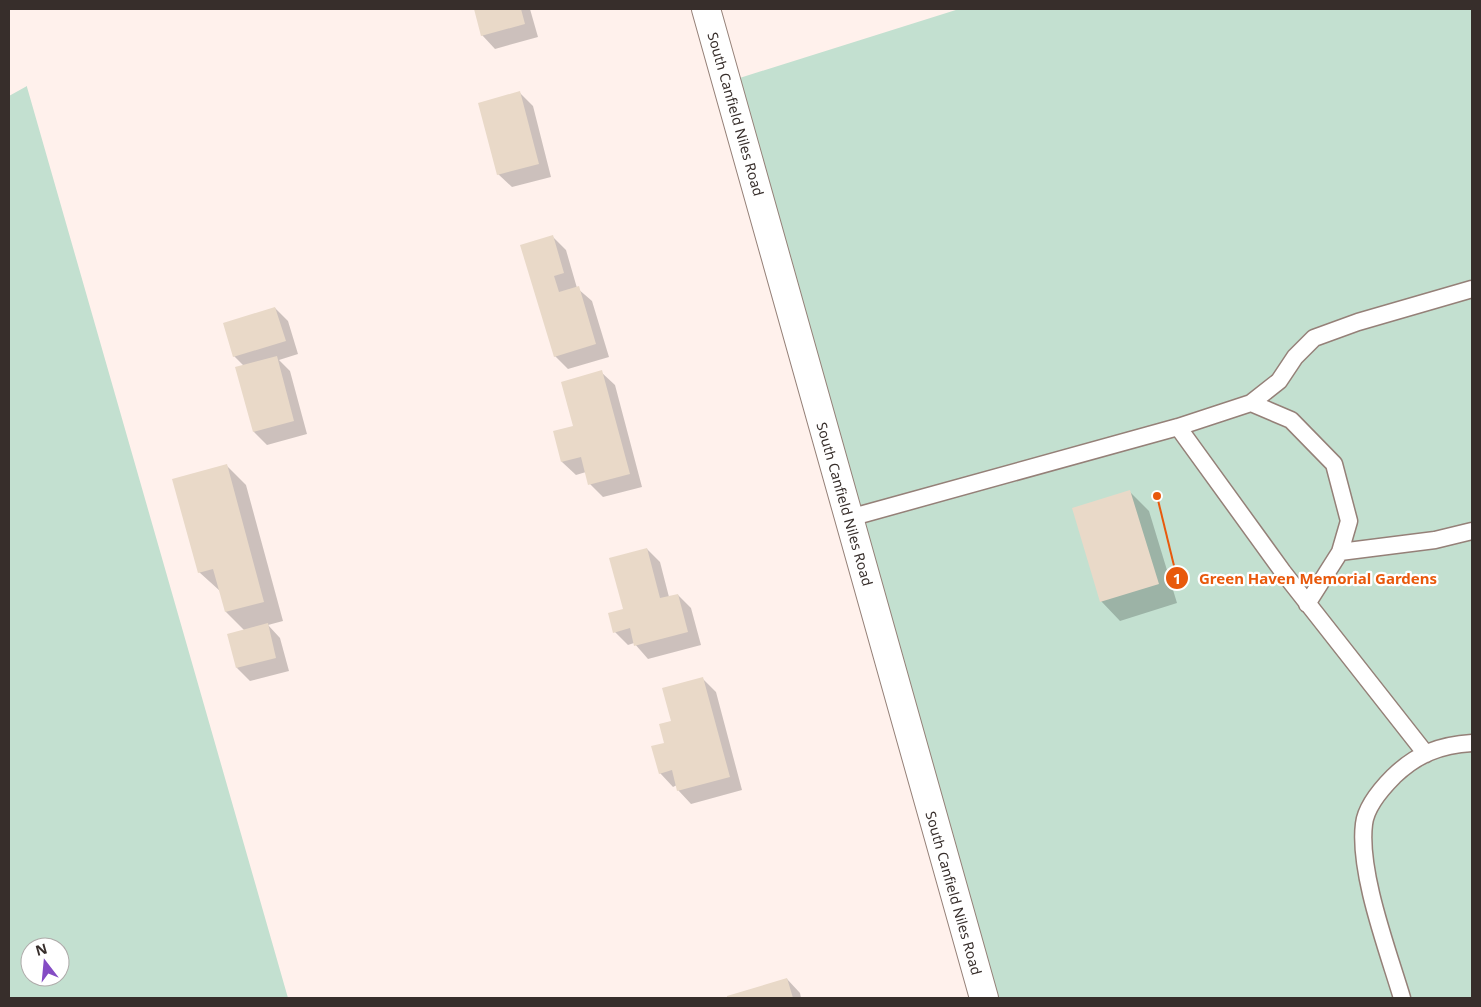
<svg xmlns="http://www.w3.org/2000/svg" width="1481" height="1007" font-family="'Noto Sans',sans-serif">
<style>
.green{fill:#c3e0d0;fill-rule:evenodd}
.shadow{fill:#0003}
.building{fill:#e9d9c8}
.lines{fill:none;stroke-linecap:round;stroke-linejoin:round}
.service-casing{stroke:#958078;stroke-width:19}
.secondary-casing{stroke:#958078;stroke-width:30}
.service{stroke:#fff;stroke-width:16}
.secondary{stroke:#fff;stroke-width:28}
.labels{text-anchor:middle;dominant-baseline:central;stroke-width:4.5;stroke-linejoin:round;paint-order:stroke}
.street-label{font-size:14px;fill:#372e2b;stroke:#fff}
.leader{fill:none;stroke:#e8590c;stroke-width:2}
.callout-dot{fill:#e8590c;stroke:#fff;stroke-width:2}
.mark-label{font-size:15px;text-anchor:middle;font-weight:bold;fill:#fff}
.callout-label{font-size:15px;text-anchor:middle;font-weight:bold;fill:#e8590c;stroke:#fff;stroke-width:4.5;stroke-linejoin:round;paint-order:stroke}
</style>
<rect width="100%" height="100%" fill="#fff1ec"/>
<!-- green -->
<path class="green" d="M959,9h513v989h-488l-257,-916z
M27,86v1l261,911h-279v-902zM30,947h30v30h-30z"/>
<!-- shadow -->
<path class="shadow" d="M475,9h55l8,28 -43,12 -13,-14z
M520,93l13,13 18,71 -39,10 -14,-13z
M553,237l13,13 11,38 15,13 17,56 -41,12 -13,-13z
M275,308l13,13 10,33 -19,6 11,11 17,63 -40,11 -13,-13 -10,-66 -10,-10z
M601,372l14,13 27,102 -39,10 -13,-13 -4,-12 -10,3 -14,-13 -7,-30 19,-5z
M226,465l20,20 37,136 -15,4 12,13 9,33 -39,10 -13,-13 7,-38 -18,-18 -6,-21 -21,-19z
M1130,492l19,19 28,92 -57,18 -19,-20z
M647,549l13,13 9,35 9,-2 13,13 10,37 -53,14 -14,-16 -6,2 -13,-13z
M702,678l14,14 26,98 -51,14 -13,-14 -1,-5 -4,2 -13,-14 13,-51z
M787,979l13,14 1,5h-72z"/>
<!-- building -->
<path class="building" d="M474,9h47l4,15 -44,12z
M520,91l19,73 -42,11 -19,-72z
M553,235l11,38 -10,3 5,16 20,-6 17,58 -42,13 -34,-112z
M275,307l11,34 -53,16 -10,-34z
M277,356l17,65 -41,11 -18,-65z
M602,370l28,104 -42,11 -7,-28 -20,5 -8,-31 20,-5 -12,-44z
M227,464l37,138 -39,10 -12,-43 -15,4 -26,-94z
M1130,490l29,94 -59,18 -28,-94z
M647,548l13,50 18,-4 10,38 -54,14 -4,-18 -17,5 -5,-20 15,-4 -14,-51z
M268,623l8,35 -40,10 -9,-34z
M703,677l27,100 -53,14 -5,-21 -13,4 -8,-28 13,-3 -5,-19 12,-3 -9,-33z
M787,978l6,20h-66v-2z"/>
<g class="lines">
<!-- service casing -->
<g class="service-casing">
<path id="service" d="M1251,403l40,17 43,44 15,57 -9,31 -33,52
M1178,427l73,-24 28,-22 16,-24 19,-19 44,-16 114,-33
M849,518l329,-91 105,145 143,182
M1340,552l95,-12 37,-9
M1402,998c-14,-47 -44,-126 -38,-174 2,-18 18,-36 30,-48 23,-22 46,-31 78,-33"/>
</g>
<!-- secondary casing -->
<g class="secondary-casing">
<path id="secondary" d="M706,9l278,989"/>
</g>
<!-- service -->
<use href="#service" class="service"/>
<!-- secondary -->
<use href="#secondary" class="secondary"/>
</g>
<g class="labels">
<!-- street labels -->
<g class="street-label">
<text transform="translate(736 114) rotate(74)">South Canfield Niles Road</text>
<text transform="translate(845 504) rotate(74)">South Canfield Niles Road</text>
<text transform="translate(954 893) rotate(74)">South Canfield Niles Road</text>
</g>
</g>
<!-- callouts -->
<path class="leader" d="M1157 496L1177 578"/>
<g class="callout-dot">
<circle cx="1157" cy="496" r="5"/>
<circle cx="1177" cy="578" r="12"/>
</g>
<g class="mark-label">
<text x="1177" y="584">1</text>
</g>
<g class="callout-label">
<text x="1318" y="584">Green Haven Memorial Gardens</text>
</g>
<!-- border -->
<rect width="1481" height="1007" fill="none" stroke="#372e2b" stroke-width="20"/>
<!-- north arrow -->
<g transform="translate(45 962) rotate(344)"><circle r="24" fill="#ffffff" stroke="#afabaa"/>
<path d="M0-4L9 19L0 12L-9 19Z" fill="#844cc4"/>
<text y="-8" font-size="14" font-weight="bold" text-anchor="middle" fill="#372e2b">N</text>
</g>
</svg>
